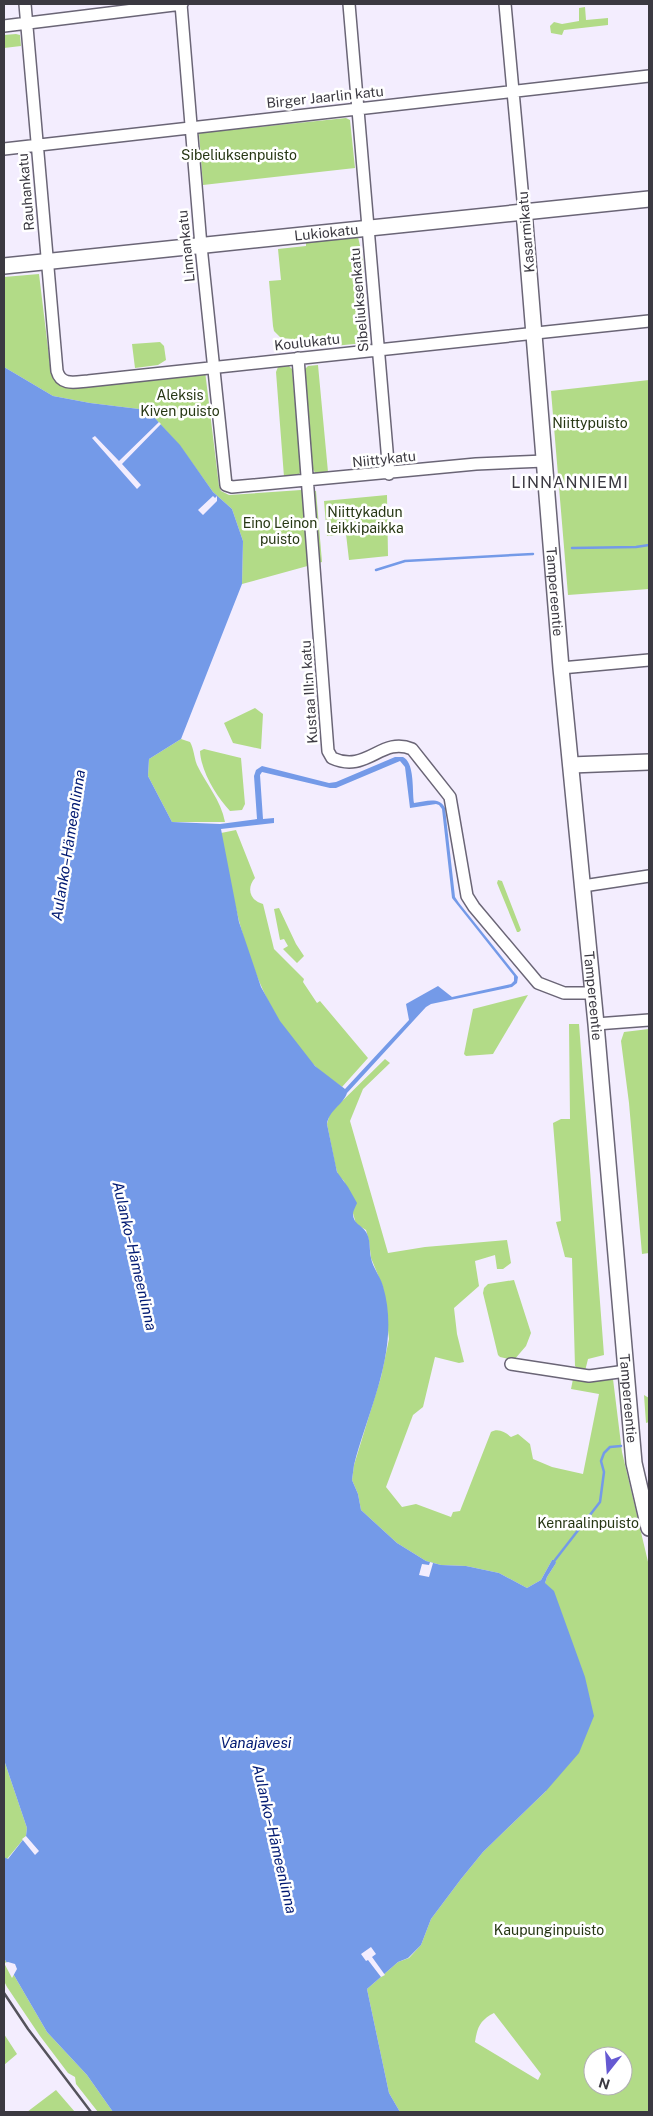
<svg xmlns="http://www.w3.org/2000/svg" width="653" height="2116" font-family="'Public Sans',sans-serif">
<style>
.green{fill:#b2db87;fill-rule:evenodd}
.water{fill:#749ae8;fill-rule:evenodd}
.pier{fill:#f3edfe}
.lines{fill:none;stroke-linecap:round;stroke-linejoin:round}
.stream{stroke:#749ae8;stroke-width:2.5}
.minor-casing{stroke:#6a6576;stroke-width:14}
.major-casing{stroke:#6a6576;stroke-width:18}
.minor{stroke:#fff;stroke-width:11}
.major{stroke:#fff;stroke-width:15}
.rail{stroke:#55535c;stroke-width:2.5}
.labels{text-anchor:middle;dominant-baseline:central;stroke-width:5;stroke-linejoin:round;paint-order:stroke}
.street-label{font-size:14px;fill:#3b3941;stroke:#fff}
.park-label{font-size:14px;fill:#273714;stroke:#fff}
.water-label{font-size:15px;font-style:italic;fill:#001972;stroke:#fff}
.quarter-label{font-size:16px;letter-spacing:1px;fill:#3b3941;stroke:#fff}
</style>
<rect width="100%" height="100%" fill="#f3edfe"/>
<!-- green -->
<path class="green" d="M585,7l1,13 22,-2v7l-44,5 -2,5 -11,-2 -1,-7 4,-4 8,2 17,-3v-13z
M16,34l4,1 1,11 -17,2v-13z
M346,118l4,2 5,48 -152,17 -4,-52z
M358,237l5,22 4,81 -3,3 -70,7 -1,-11 -12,-1 -7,-7 -1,-5 -4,-45 12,-1 -3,-31 28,-3v-3z
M39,274l12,99 5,7 149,-9 14,115 2,5 8,4 72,-5 15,1 6,71 -80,22 1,-43 -11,-32 -19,-17 -33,-46 -29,-32 -12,-5 -49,-6 -37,-7 -49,-29v-90z
M160,342l4,4 2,14 -8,5 -23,3 -3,-24z
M318,365l10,107 -13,1 -2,-4 -8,-100 3,-3z
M289,366l3,3 9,103 -4,4 -13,1 -8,-105 2,-5z
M649,380v209l-81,6 -17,-204z
M387,495l1,61 -39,4 -3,-26 -19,2 -3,-35z
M255,708l8,6 -2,35 -28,-6 -9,-20z
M181,739l9,3c4,7 4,15 7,23 9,19 24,35 28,57h-53l-24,-46 1,-17z
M204,749l37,9 4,46 -3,6 -12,1c-13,-14 -29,-39 -30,-60z
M236,830l19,48c-9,10 -5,23 8,26l11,45 30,30 -1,3 14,21 3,-2 48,57 -26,29c-9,-7 -19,-13 -27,-21 -62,-60 -80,-152 -94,-233z
M498,880l4,1 19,49 -2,2h-2l-20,-49z
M279,908l17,36 8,12 -7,7 -14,-14 5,-3 -4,-7 -4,1 -6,-31z
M528,995l-35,59 -27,2 -2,-2 9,-45z
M569,1024h10l25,331 -16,4 -3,12 -6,-1 -4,-4 -3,-108 -7,-1 -9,-35 5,-1 -8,-98 8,-4h9z
M649,1029v224l-7,1 -13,-151 -8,-62 3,-9z
M385,1059l5,4 -27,26 -13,32 38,132 37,-6 82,-7 4,23 -8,6h-6l-2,-14 -20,6 4,25 -25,22 3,26 7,28 -5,1 -24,-6 -12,50 -10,8 -27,72 16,20 14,-3 35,13 2,-5 7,-1 31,-79c7,-4 14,0 20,5l7,-3 12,10 3,15 19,8 31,7 16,-80 -28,-5 2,-10h40l9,73 27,114v546h-249l-11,-19 -22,-104 31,-27 11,-4 12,-13 10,-26 30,-40 22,-27 63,-61 -1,-208 2,-6 9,-14 -4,-3 -11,20 -14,8 -28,-15 -33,-7 -25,-1 -15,-4 -29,-18 -36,-33 -3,-16 -6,-14 2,-15 27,-88 8,-38 -6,-52 -12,-29 -2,-17 -3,-11 -10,-6 -12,-43 -6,-6 -3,-11 -8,-40 3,-11zM494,2013l47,61 -3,6 -63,-38c2,-14 5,-22 19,-29zM593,2056h30v30h-30z
M514,1280l17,53 -5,13 -12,14 -14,-3 -2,-2 -15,-62 1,-5 4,-4z
M644,1395l5,3v24l-3,1z
M4,1760l23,68 -1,8 -19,23 -3,-2z
M4,1958l43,74 40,43 26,37h-15l-22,-28 -1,-7 -7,-4 -28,-37 -33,-49 -3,-6z
M4,2034l13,20 -13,11z
M56,2090l19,22h-48z"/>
<!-- water -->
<path class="water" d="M4,367l49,29 37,7 49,6 12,5 29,31 33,47 19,17 11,32 -1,43 -61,155 -32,20 -1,17 24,46 48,2 37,-5 -3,-43 2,-6 6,-4 67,17 7,-1 59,-25h8c12,6 9,34 11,46 11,-1 25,-7 31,5l10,89 4,6 59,74 -1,6 -5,4 -81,17 -5,3 -79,86c-4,12 -18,17 -20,31l10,48 11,15 9,16c-1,3 -4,8 -4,11 0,10 9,11 13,18 5,8 3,17 5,26 2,10 9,18 12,28 18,62 -14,121 -29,179l-2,15 6,14 3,16 36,33 29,18 15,4 25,1 33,7 28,15 14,-8 11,-20h3l1,3 -9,14 -2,6 9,8 31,86 9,39 -15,37 -33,38 -63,61 -22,27 -30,40 -10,26 -13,13 -10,4 -31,27 22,104 11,19h-287l-26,-37 -40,-43 -43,-74v-101l4,2 18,-23 1,-8 -23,-68zM400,761l5,6 5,41 26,-4 3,1 3,4 10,89 62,78v5l-3,3 -59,13 -14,-11 -32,18 3,16 -64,69 -30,-23 -35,-45 -19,-34 -22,-65 -18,-93 53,-6v-5l-11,1 -3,-44 2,-3 68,16h6z"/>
<!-- pier -->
<path class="pier" d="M159,422l2,2 -39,40 19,21 -4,4 -45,-51 3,-2 24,25z
M213,496l2,2 2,-2v5l-14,14 -5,-5z
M430,1562l3,1 -4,14 -10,-2 3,-11 7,1z
M26,1836l13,15 -4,4 -13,-16z
M371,1947l5,7 -4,3 13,18 -4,2 -13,-17 -2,1 -5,-7z
M8,1962l7,2 2,5 -5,9 -8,-15z"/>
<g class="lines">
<!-- stream -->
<path class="stream" d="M572,548l64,-1 13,-2
M376,570l29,-9 128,-7
M555,1560l45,-58 4,-30 -3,-11 3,-8 6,-6 11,-1"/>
<!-- minor casing -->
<g class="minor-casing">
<path id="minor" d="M25,4l32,367c4,15 18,11 31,10l561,-60
M181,4l20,242 25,239 6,2 244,-23 69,-3
M349,4l40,470
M505,4l19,207
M4,26l178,-22
M4,149l645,-73
M298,358l30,393 4,7c35,16 49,-22 80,-9l38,48 17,99 7,11 64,76 26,10h28
M561,668l88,-8
M583,886l66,-10
M596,1024l53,-4
M511,1364l78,12 37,-5"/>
</g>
<!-- major casing -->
<g class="major-casing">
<g id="major">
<path id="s1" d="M524,211l37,457 35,356 38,439 15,65"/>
<path id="s2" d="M4,266l645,-67"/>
<path d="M571,765l78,-3"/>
</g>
</g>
<!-- minor -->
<use href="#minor" class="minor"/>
<!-- major -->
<use href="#major" class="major"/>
<!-- rail -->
<path class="rail" d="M4,1993l24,36 63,83"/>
</g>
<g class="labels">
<!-- street labels -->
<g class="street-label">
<text transform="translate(325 97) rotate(-6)">Birger Jaarlin katu</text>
<text transform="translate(26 192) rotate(-95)">Rauhankatu</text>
<text stroke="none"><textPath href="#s2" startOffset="324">Lukiokatu</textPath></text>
<text transform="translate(526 232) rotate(-95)">Kasarmikatu</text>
<text transform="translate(186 246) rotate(-96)">Linnankatu</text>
<text transform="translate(359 300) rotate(-95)">Sibeliuksenkatu</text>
<text transform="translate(307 342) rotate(-6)">Koulukatu</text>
<text transform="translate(384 459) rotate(-6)">Niittykatu</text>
<text stroke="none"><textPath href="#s1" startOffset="382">Tampereentie</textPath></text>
<text transform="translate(309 692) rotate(-94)">Kustaa III:n katu</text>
<text stroke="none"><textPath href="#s1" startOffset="788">Tampereentie</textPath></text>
<text stroke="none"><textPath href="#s1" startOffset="1192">Tampereentie</textPath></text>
</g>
<!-- park labels -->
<g class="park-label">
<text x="239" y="155">Sibeliuksenpuisto</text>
<text x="180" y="395">Aleksis<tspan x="180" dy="16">Kiven puisto</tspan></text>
<text x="590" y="423">Niittypuisto</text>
<text x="365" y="512">Niittykadun<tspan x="365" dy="16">leikkipaikka</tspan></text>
<text x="280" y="523">Eino Leinon<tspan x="280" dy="16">puisto</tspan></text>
<text x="588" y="1523">Kenraalinpuisto</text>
<text x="549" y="1930">Kaupunginpuisto</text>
</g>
<!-- water labels -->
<g class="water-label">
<text transform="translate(68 845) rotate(-81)">Aulanko–Hämeenlinna</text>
<text transform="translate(135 1256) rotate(77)">Aulanko–Hämeenlinna</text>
<text x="256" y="1742">Vanajavesi</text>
<text transform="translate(275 1839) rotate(77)">Aulanko–Hämeenlinna</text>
</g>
<!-- quarter labels -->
<g class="quarter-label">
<text x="570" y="482">LINNANNIEMI</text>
</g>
</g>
<!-- border -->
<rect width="653" height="2116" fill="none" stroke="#3b3941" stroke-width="10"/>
<!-- north arrow -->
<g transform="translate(608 2071) rotate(197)"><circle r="24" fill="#ffffff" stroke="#b1b0b3"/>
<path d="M0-4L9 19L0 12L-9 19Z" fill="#6559d2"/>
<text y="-8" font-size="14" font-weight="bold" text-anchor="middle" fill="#3b3941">N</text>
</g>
</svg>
